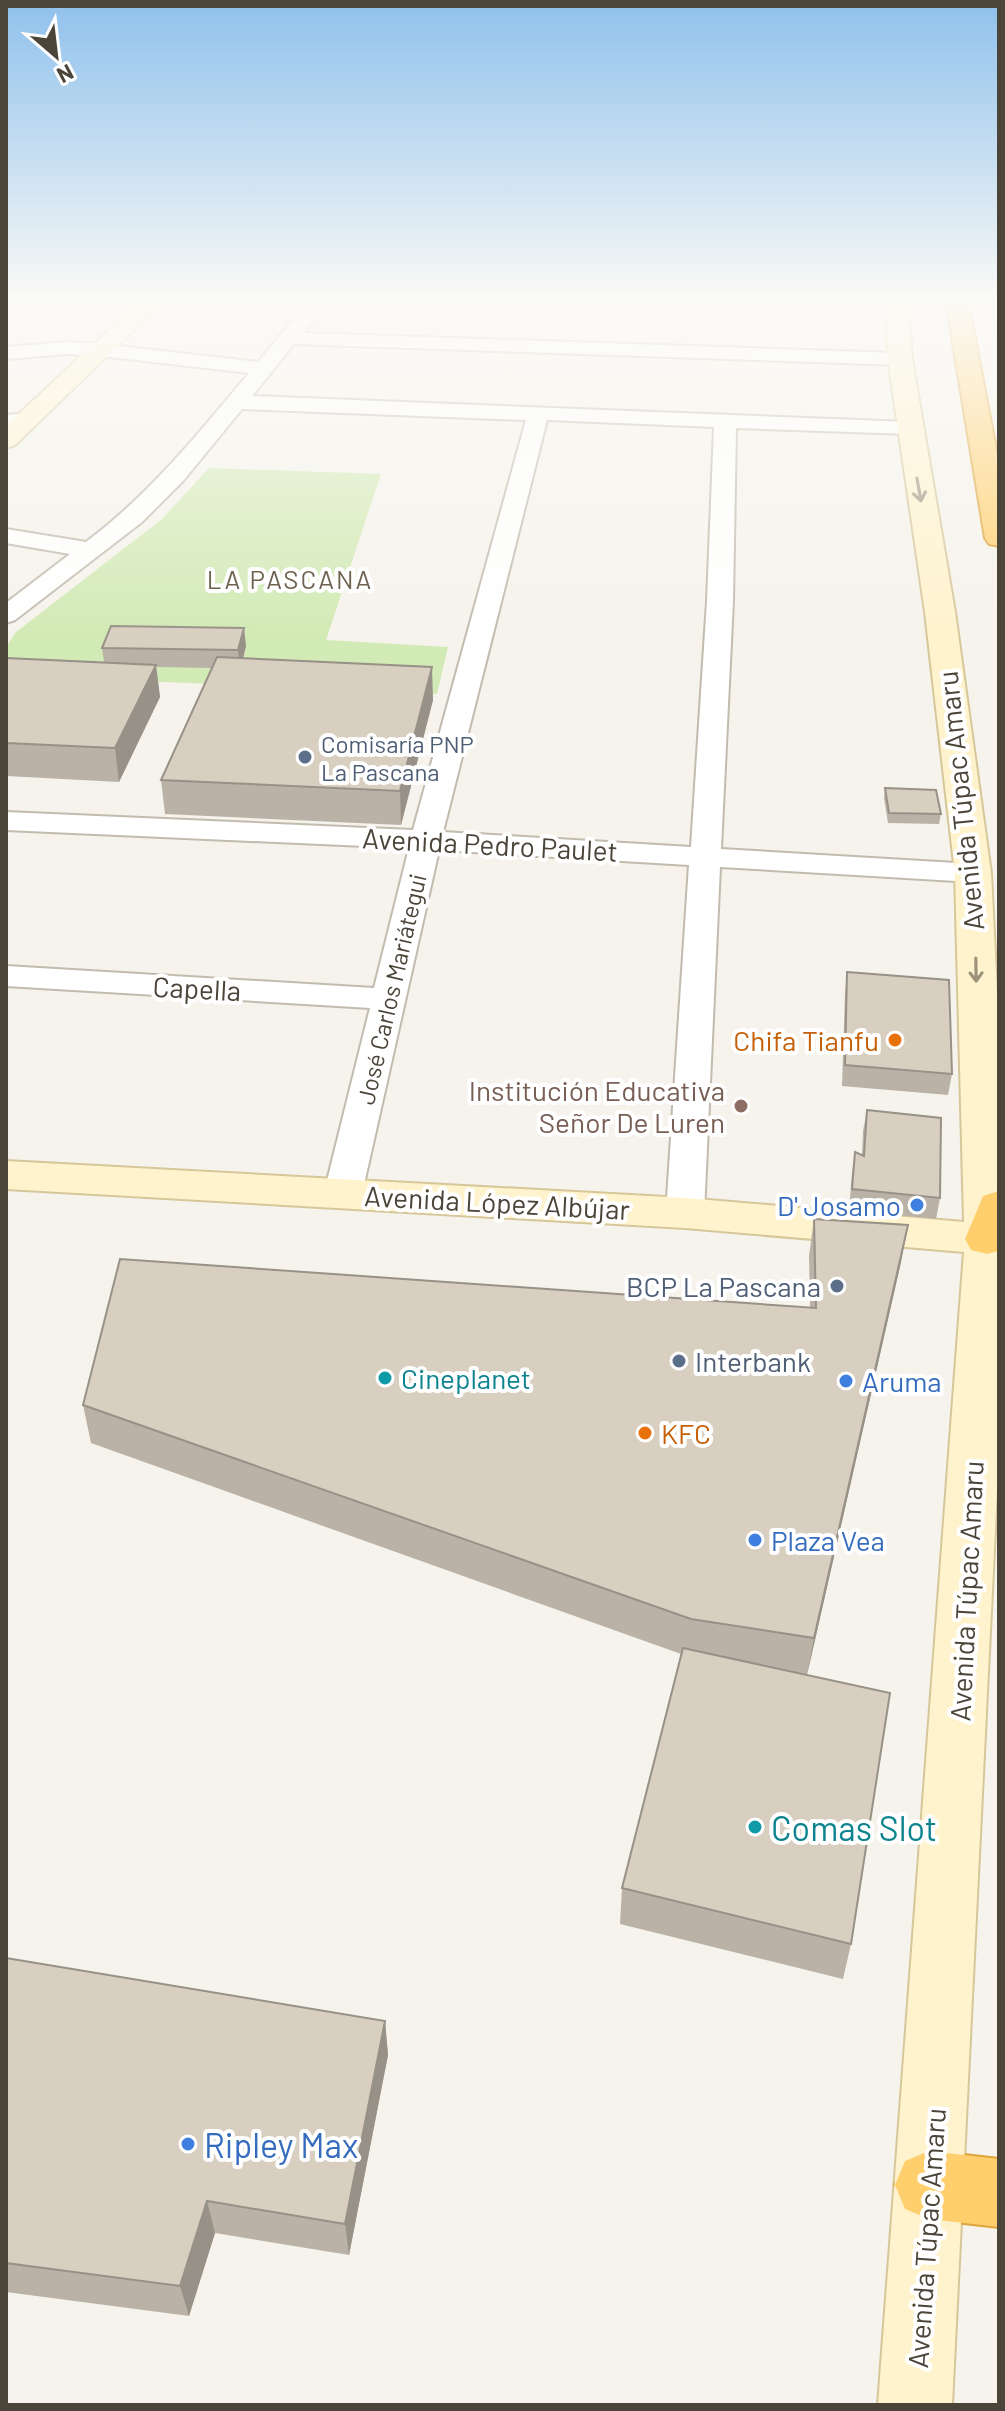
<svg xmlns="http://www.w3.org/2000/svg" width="1005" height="2411" font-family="Barlow,sans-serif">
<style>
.green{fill:#d2eab5}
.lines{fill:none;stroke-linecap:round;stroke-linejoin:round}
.street-casing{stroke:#c2bbae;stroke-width:4}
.secondary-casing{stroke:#d6c79b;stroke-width:4}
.highway-casing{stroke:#e0a43c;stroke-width:4}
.street{fill:#fff;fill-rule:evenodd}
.secondary{fill:#fff3cd;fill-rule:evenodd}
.highway{fill:#ffcf6e;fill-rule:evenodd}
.wall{fill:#bab2a6}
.shaded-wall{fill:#979187}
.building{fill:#d8cfc1;stroke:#979187;stroke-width:2}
.oneway{stroke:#9c937c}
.service-dot{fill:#5c6f8a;stroke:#fff;stroke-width:3}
.food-dot{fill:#e8710a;stroke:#fff;stroke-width:3}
.education-dot{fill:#8d6e63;stroke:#fff;stroke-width:3}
.shop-dot{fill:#3f7fe0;stroke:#fff;stroke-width:3}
.culture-dot{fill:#0f9aa8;stroke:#fff;stroke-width:3}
.labels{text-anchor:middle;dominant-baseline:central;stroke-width:8;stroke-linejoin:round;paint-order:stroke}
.far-service-label{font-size:24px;fill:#4e5e75;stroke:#fff;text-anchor:start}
.far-street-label{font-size:24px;fill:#4b4439;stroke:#fff}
.far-neighbourhood-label{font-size:26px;letter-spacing:2px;fill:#6e6250;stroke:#fff}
.street-label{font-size:28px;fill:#4b4439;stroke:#fff}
.food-label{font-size:28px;fill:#c56008;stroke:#fff;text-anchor:end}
.education-label{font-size:28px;fill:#785e54;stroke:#fff;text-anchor:end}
.shop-label{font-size:28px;fill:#366cbe;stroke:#fff;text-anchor:start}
.service-label{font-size:28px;fill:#4e5e75;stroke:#fff;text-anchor:end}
.culture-label{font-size:28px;fill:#0d838f;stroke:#fff;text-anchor:start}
.near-culture-label{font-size:34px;fill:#0d838f;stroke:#fff;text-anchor:start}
.near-shop-label{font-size:34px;fill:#366cbe;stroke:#fff;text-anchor:start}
</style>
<rect width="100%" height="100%" fill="#f6f3ec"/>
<!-- green -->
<path class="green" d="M209,468l172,6 -55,166 122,7 -11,47 -431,-19v-28l10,-15 146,-113z"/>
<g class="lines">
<!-- street casing -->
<g class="street-casing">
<path id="street" d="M309,301h19l-25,32 597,20 10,6 -10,6 -606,-21 -42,52 657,26 11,6 -11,6 -173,-6 -3,173 -12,248 252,15 11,2 5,7 -5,7 -11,2 -253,-15 -16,346 -6,9 -13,4 -13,-4 -6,-9 23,-348 -250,-15 -77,343 -6,9 -13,4 -13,-4 -6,-9 46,-185 -364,-22v-20l368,22 35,-140 -403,-18v-18l407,18 113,-410 -284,-11 -59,72 -41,41 -127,98 -9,3v-20l64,-49 -64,-11v-14l80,13c64,-48 112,-108 163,-169l-148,-17 -34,-2 -61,5v-12l61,-5 34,2 157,18zM547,420l167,7 -7,174 -16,246 -248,-15z
M27,413l8,1 3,5 -3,5 -29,3v-12z"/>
</g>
<!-- secondary casing -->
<g class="secondary-casing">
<path id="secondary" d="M140,301h24l-149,144 -9,3v-22z
M886,301h22l4,58 43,253 36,261 8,160v416l-47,956h-74l86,-1153 -279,-24 -679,-39v-28l679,37 279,24 -9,-349 -30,-261 -37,-253z"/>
</g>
<!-- highway casing -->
<g class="highway-casing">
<path id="highway" d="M946,301h22l31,164v81l-10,-2 -4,-6z
M999,1191v60l-12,3 -16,-4 -6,-11 18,-43z
M929,2151l70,8v68l-70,-8 -24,-10 -10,-24 10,-24z"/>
</g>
<!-- street -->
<use href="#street" class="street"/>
<!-- secondary -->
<use href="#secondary" class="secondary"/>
<!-- highway -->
<use href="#highway" class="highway"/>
</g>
<!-- wall -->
<path class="wall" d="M246,646l-3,13 190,41 -32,125 -236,-11 -4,-34 51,-112 -56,-1 4,30 -41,85 -113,-6v-118l98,4 -2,-14z
M885,788l56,26 -2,10 -51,-1 -4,-25z
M847,972l105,102 -4,21 -106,-9 3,-94z
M867,1110l73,88 -4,21 -87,-9 3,-37 3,-21 7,3 1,-24z
M814,1219l87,43 -94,413 44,269 -8,35 -223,-55 2,-36 59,-234 -590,-211 -8,-38 727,-98 -1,-51z
M6,1958l379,63 3,34 -39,200 -134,-22 -26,83 -183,-24z"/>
<!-- shaded-wall -->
<path class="shaded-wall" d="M244,628l2,18 -6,23 -2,-19z
M156,665l4,32 -41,85 -4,-34z
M432,667l1,33 -32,125 -1,-34z
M908,1225l-7,37 -94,413 7,-37z
M385,2021l3,34 -39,200 -4,-31z
M207,2201l8,32 -26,83 -9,-30z"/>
<!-- building -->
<path class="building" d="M111,626l133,2 -6,22 -136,-2z
M217,657l215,10 -32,124 -239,-11z
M6,658l150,7 -41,83 -109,-5z
M885,788l51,2 5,24 -52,-1z
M847,972l102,8 3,94 -107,-9z
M867,1110l74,8 -1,80 -88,-9 3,-37 9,4z
M814,1219l94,6 -94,413 -123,-19 -608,-214 37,-146 696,49z
M683,1648l207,45 -39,251 -229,-56z
M6,1958l379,63 -40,203 -138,-23 -27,85 -174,-23z"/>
<!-- one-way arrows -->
<defs><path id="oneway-shaft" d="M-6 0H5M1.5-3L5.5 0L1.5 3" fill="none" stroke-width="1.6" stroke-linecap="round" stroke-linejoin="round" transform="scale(2)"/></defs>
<g class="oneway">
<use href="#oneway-shaft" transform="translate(919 490) rotate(80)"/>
<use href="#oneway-shaft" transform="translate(976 970) rotate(89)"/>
</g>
<!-- sky -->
<linearGradient id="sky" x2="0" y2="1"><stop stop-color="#8fc1ec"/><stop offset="0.47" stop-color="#fbfaf6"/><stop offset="1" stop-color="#fbfaf6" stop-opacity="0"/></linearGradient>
<rect width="1005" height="639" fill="url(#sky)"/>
<!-- markers -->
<g class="service-dot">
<circle cx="305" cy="757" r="8"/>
<circle cx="837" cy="1286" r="8"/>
<circle cx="679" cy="1361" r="8"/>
</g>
<g class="food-dot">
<circle cx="895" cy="1040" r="8"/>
<circle cx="645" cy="1433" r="8"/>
</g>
<circle class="education-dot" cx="741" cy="1106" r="8"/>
<g class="shop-dot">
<circle cx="917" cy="1205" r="8"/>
<circle cx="846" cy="1381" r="8"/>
<circle cx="755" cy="1540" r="8"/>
<circle cx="188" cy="2144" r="8"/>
</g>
<g class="culture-dot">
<circle cx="385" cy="1378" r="8"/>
<circle cx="755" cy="1827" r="8"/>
</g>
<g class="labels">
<!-- far-service labels -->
<g class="far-service-label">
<text x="321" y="743">Comisaría PNP<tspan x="321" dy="28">La Pascana</tspan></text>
</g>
<!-- far-street labels -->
<g class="far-street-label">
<text transform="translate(391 989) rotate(-77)">José Carlos Mariátegui</text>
</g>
<!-- far-neighbourhood labels -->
<g class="far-neighbourhood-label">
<text x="290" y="578">LA PASCANA</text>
</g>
<!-- street labels -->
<g class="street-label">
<text transform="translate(960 801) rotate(-96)">Avenida Túpac Amaru</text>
<text transform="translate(490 844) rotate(3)">Avenida Pedro Paulet</text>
<text transform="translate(197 988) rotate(3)">Capella</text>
<text transform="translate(497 1202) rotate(3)">Avenida López Albújar</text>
<text transform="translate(966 1591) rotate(-87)">Avenida Túpac Amaru</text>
<text transform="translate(926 2238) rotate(-86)">Avenida Túpac Amaru</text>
</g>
<!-- food labels -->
<g class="food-label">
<text x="879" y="1040">Chifa Tianfu</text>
<text x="661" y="1433" text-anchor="start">KFC</text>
</g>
<!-- education labels -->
<g class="education-label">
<text x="725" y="1090">Institución Educativa<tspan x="725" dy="32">Señor De Luren</tspan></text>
</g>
<!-- shop labels -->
<g class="shop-label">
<text x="901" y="1205" text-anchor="end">D' Josamo</text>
<text x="862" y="1381">Aruma</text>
<text x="771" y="1540">Plaza Vea</text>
</g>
<!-- service labels -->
<g class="service-label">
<text x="821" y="1286">BCP La Pascana</text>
<text x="695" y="1361" text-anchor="start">Interbank</text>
</g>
<!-- culture labels -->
<g class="culture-label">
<text x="401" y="1378">Cineplanet</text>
</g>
<!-- near-culture labels -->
<g class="near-culture-label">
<text x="771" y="1827">Comas Slot</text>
</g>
<!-- near-shop labels -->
<g class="near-shop-label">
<text x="204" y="2144">Ripley Max</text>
</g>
</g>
<!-- border -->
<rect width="1005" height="2411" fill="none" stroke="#4b4439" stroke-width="16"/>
<!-- north arrow -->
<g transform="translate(56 56) rotate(152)" stroke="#ffffff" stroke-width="6" paint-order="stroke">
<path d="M0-6L14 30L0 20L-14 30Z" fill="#4b4439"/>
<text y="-12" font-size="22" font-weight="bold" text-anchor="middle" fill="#4b4439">N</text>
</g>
</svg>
